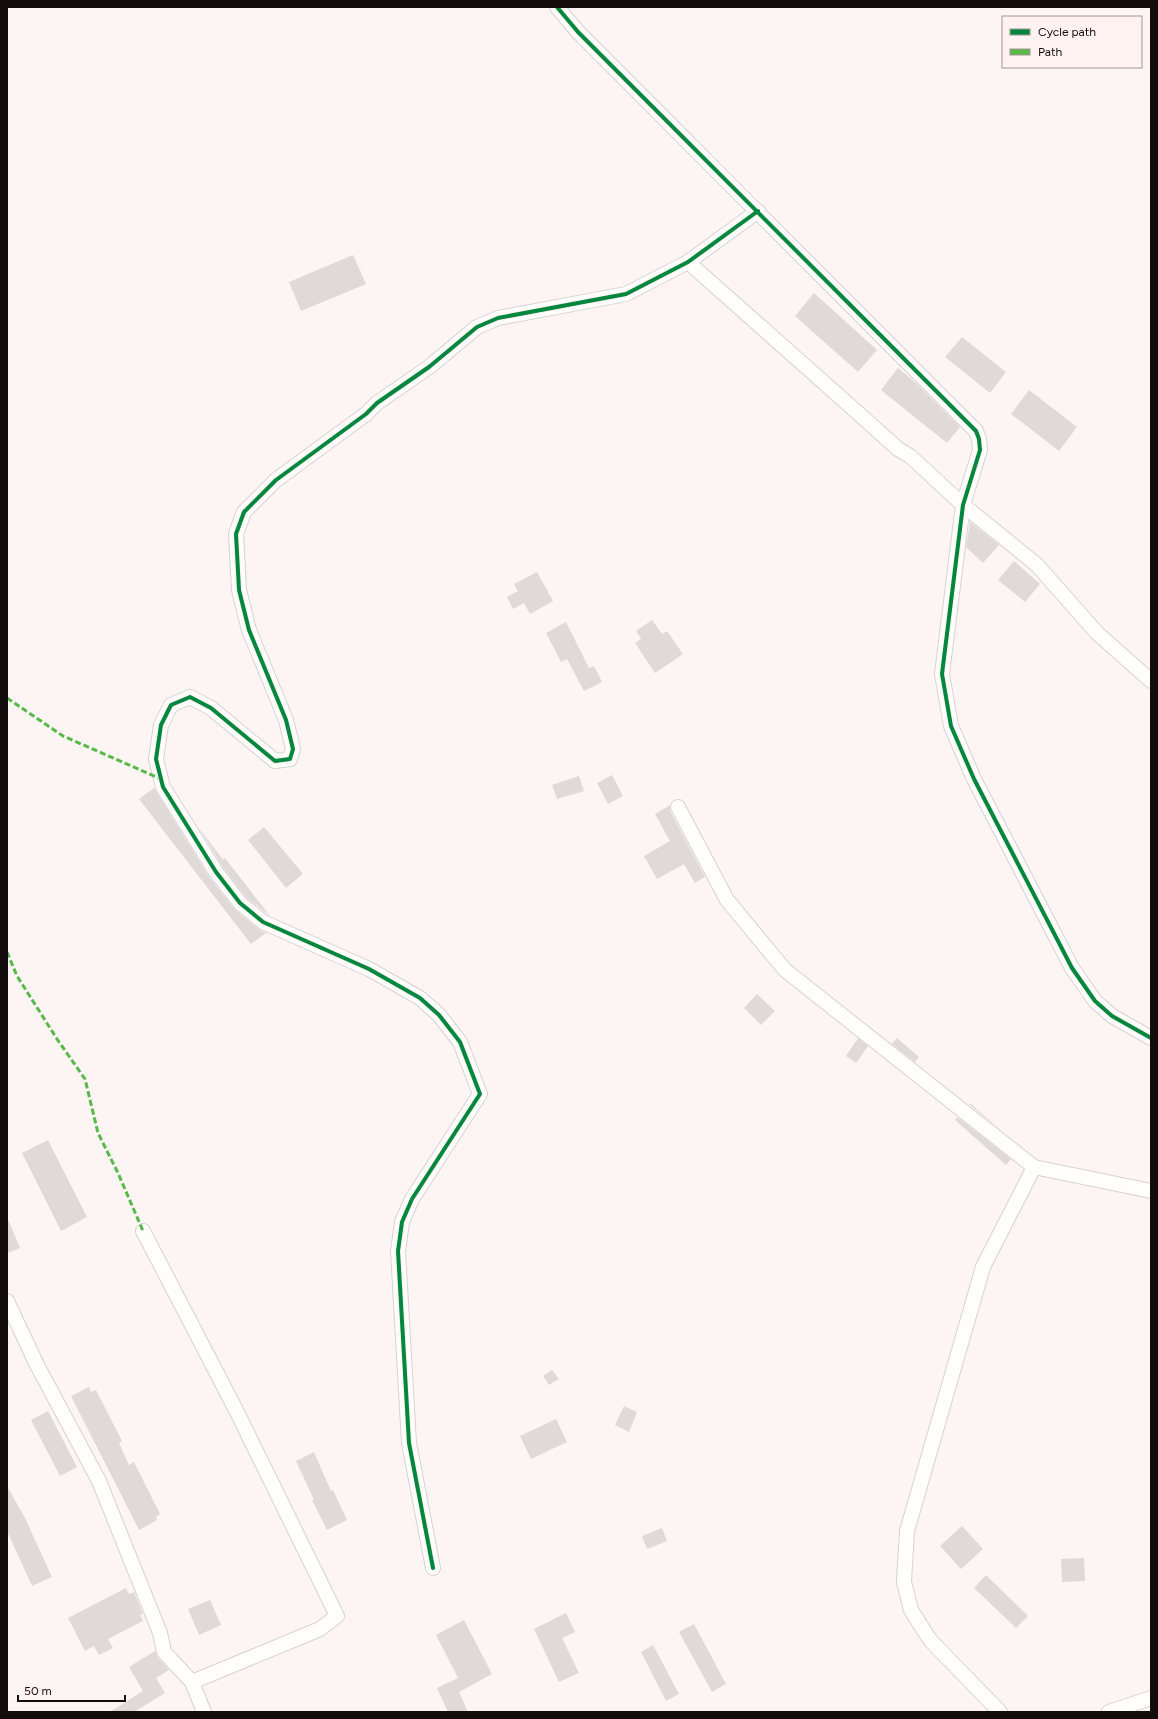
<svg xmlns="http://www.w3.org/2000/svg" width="1158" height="1719" font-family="Figtree,sans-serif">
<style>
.building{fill:#dfd9d8}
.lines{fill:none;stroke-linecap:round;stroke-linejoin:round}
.street-casing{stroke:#d8d2d1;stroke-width:16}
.street{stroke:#fffefd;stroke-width:14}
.quiet{stroke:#58b947;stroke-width:3;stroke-dasharray:6 3;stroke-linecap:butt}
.cycleway-casing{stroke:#fff2f0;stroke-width:6}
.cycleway{stroke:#00873e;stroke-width:4}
</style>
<rect width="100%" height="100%" fill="#fcf5f4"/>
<!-- building -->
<path class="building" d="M353,255l13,29 -65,27 -12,-29z
M814,293l63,57 -19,22 -63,-56z
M962,337l44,35 -16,21 -45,-36z
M898,368l18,15 44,44 -13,16 -66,-53z
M1029,390l48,37 -18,24 -48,-37z
M970,522l29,23 -16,18 -17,-16z
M1014,561l26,23 -15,18 -27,-22z
M537,572l16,29 -23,13 -6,-11 -11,6 -6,-12 11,-6 -4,-7z
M652,620l10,14 5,-3 16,23 -28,19 -20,-30 6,-4 -5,-8z
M566,622l23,46 5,-2 8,16 -18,9 -17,-32 -6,3 -15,-29z
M612,775l11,21 -15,8 -11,-21z
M579,776l5,15 -27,8 -5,-14z
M154,788l55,89 25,32 24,20 8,4 -15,11 -112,-145z
M670,805v6l35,66 -10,6 -11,-19 -27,15 -13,-23 26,-15 -15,-27z
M197,825l26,35 2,-2 45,58 -24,-19 -23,-30z
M264,827l39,47 -17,14 -38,-48z
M757,994l18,17 -14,14 -17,-17z
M858,1038l10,8 -12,17 -10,-7z
M897,1038l22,19 -4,5 -23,-18z
M970,1103l34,30 -35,-29z
M957,1117l54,42 -5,6 -51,-45z
M48,1140l39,77 -26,14 -39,-78z
M7,1217l13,31 -13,5z
M552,1370l7,9 -10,6 -6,-9z
M89,1387l2,5 5,-2 26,51 -3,2 10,22 5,-3 26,52 -4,3 1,3 -18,10 -68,-134z
M624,1406l13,6 -8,20 -14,-7z
M48,1411l29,56 -17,9 -29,-56z
M556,1419l11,23 -36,17 -11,-23z
M314,1452l17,39 2,-1 14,30 -20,10 -15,-30h2l-18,-39z
M7,1486l18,32 27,59 -20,9 -25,-55z
M962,1526l21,23 -22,20 -21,-23z
M662,1528l5,13 -20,8 -5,-13z
M1084,1558l1,23 -23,1 -1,-23z
M986,1575l42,41 -12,12 -42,-40z
M126,1588l3,6 5,-2 9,22 -3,1 3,6 -35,18 5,9 -14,7 -5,-9 -9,5 -17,-33z
M210,1600l11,25 -22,10 -11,-26z
M566,1613l9,19 -13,6 17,35 -20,9 -25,-53z
M464,1620l28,54 -33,18 9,20h-20l-11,-24 21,-10 -22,-43z
M694,1624l32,60 -14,8 -33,-60z
M653,1645l26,49 -13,7 -25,-49z
M155,1651l3,7 11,12 -13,8 9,15 -31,19h-24l33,-21 -14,-24z"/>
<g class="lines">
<!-- street casing -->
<g class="street-casing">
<path id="street" d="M557,7l21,25 398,399 3,8 1,11 -17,55 -21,169 9,52 23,53 98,189 23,33 17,15 39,22
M688,262l179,159 31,28 12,7 53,49 74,60 60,68 54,48
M678,807l49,93 58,70 249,197 117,24
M143,1231l94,181 100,204 -17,13 -128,53
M7,1301l30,64 62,116 61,152 4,19 28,30 12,30
M433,1568l-24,-125 -11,-192 4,-29 10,-23 68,-105 -20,-52 -21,-27 -19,-17 -51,-29 -106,-47 -23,-19 -24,-31 -53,-85 -7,-28 5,-34 10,-20 19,-8 21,11 64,53 15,-2 3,-10 -7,-29 -37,-90 -10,-40 -3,-56 8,-22 32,-32 90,-66 11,-11 52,-36 48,-40 21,-9 128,-24 62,-32 70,-51
M1000,1712l-70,-72 -19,-30 -7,-28 3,-51 76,-264 51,-100
M1109,1712l42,-14"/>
</g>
<!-- street -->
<use href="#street" class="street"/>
<!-- quiet -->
<path class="quiet" d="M7,698l56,38 98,43
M7,952l10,24 40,63 28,40 13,54 20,40 25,58"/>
<!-- cycleway casing -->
<g class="cycleway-casing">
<path id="cycleway" d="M557,7l21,25 398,399 3,8 1,11 -17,55 -21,169 9,52 23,53 98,189 23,33 17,15 39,22
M433,1568l-24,-125 -11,-192 4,-29 10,-23 68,-105 -20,-52 -21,-27 -19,-17 -51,-29 -106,-47 -23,-19 -24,-31 -53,-85 -7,-28 5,-34 10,-20 19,-8 21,11 64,53 15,-2 3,-10 -7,-29 -37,-90 -10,-40 -3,-56 8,-22 32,-32 90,-66 11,-11 52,-36 48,-40 21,-9 128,-24 62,-32 70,-51"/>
</g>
<!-- cycleway -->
<use href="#cycleway" class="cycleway"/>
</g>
<!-- border -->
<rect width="1158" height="1719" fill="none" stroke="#120d0c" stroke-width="16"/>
<!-- legend -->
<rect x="1002" y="16" width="140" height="52" fill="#fff2f0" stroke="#a09695"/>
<rect x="1010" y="29" width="20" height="6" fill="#00873e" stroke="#a09695"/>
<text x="1038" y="36" font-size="12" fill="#120d0c">Cycle path</text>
<rect x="1010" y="49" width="20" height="6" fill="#58b947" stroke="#a09695"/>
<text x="1038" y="56" font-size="12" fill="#120d0c">Path</text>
<!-- scale -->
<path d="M18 1695v6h107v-6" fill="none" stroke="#120d0c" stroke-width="2"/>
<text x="24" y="1695" font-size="12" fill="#120d0c" stroke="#fff2f0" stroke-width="3" paint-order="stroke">50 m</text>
</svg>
